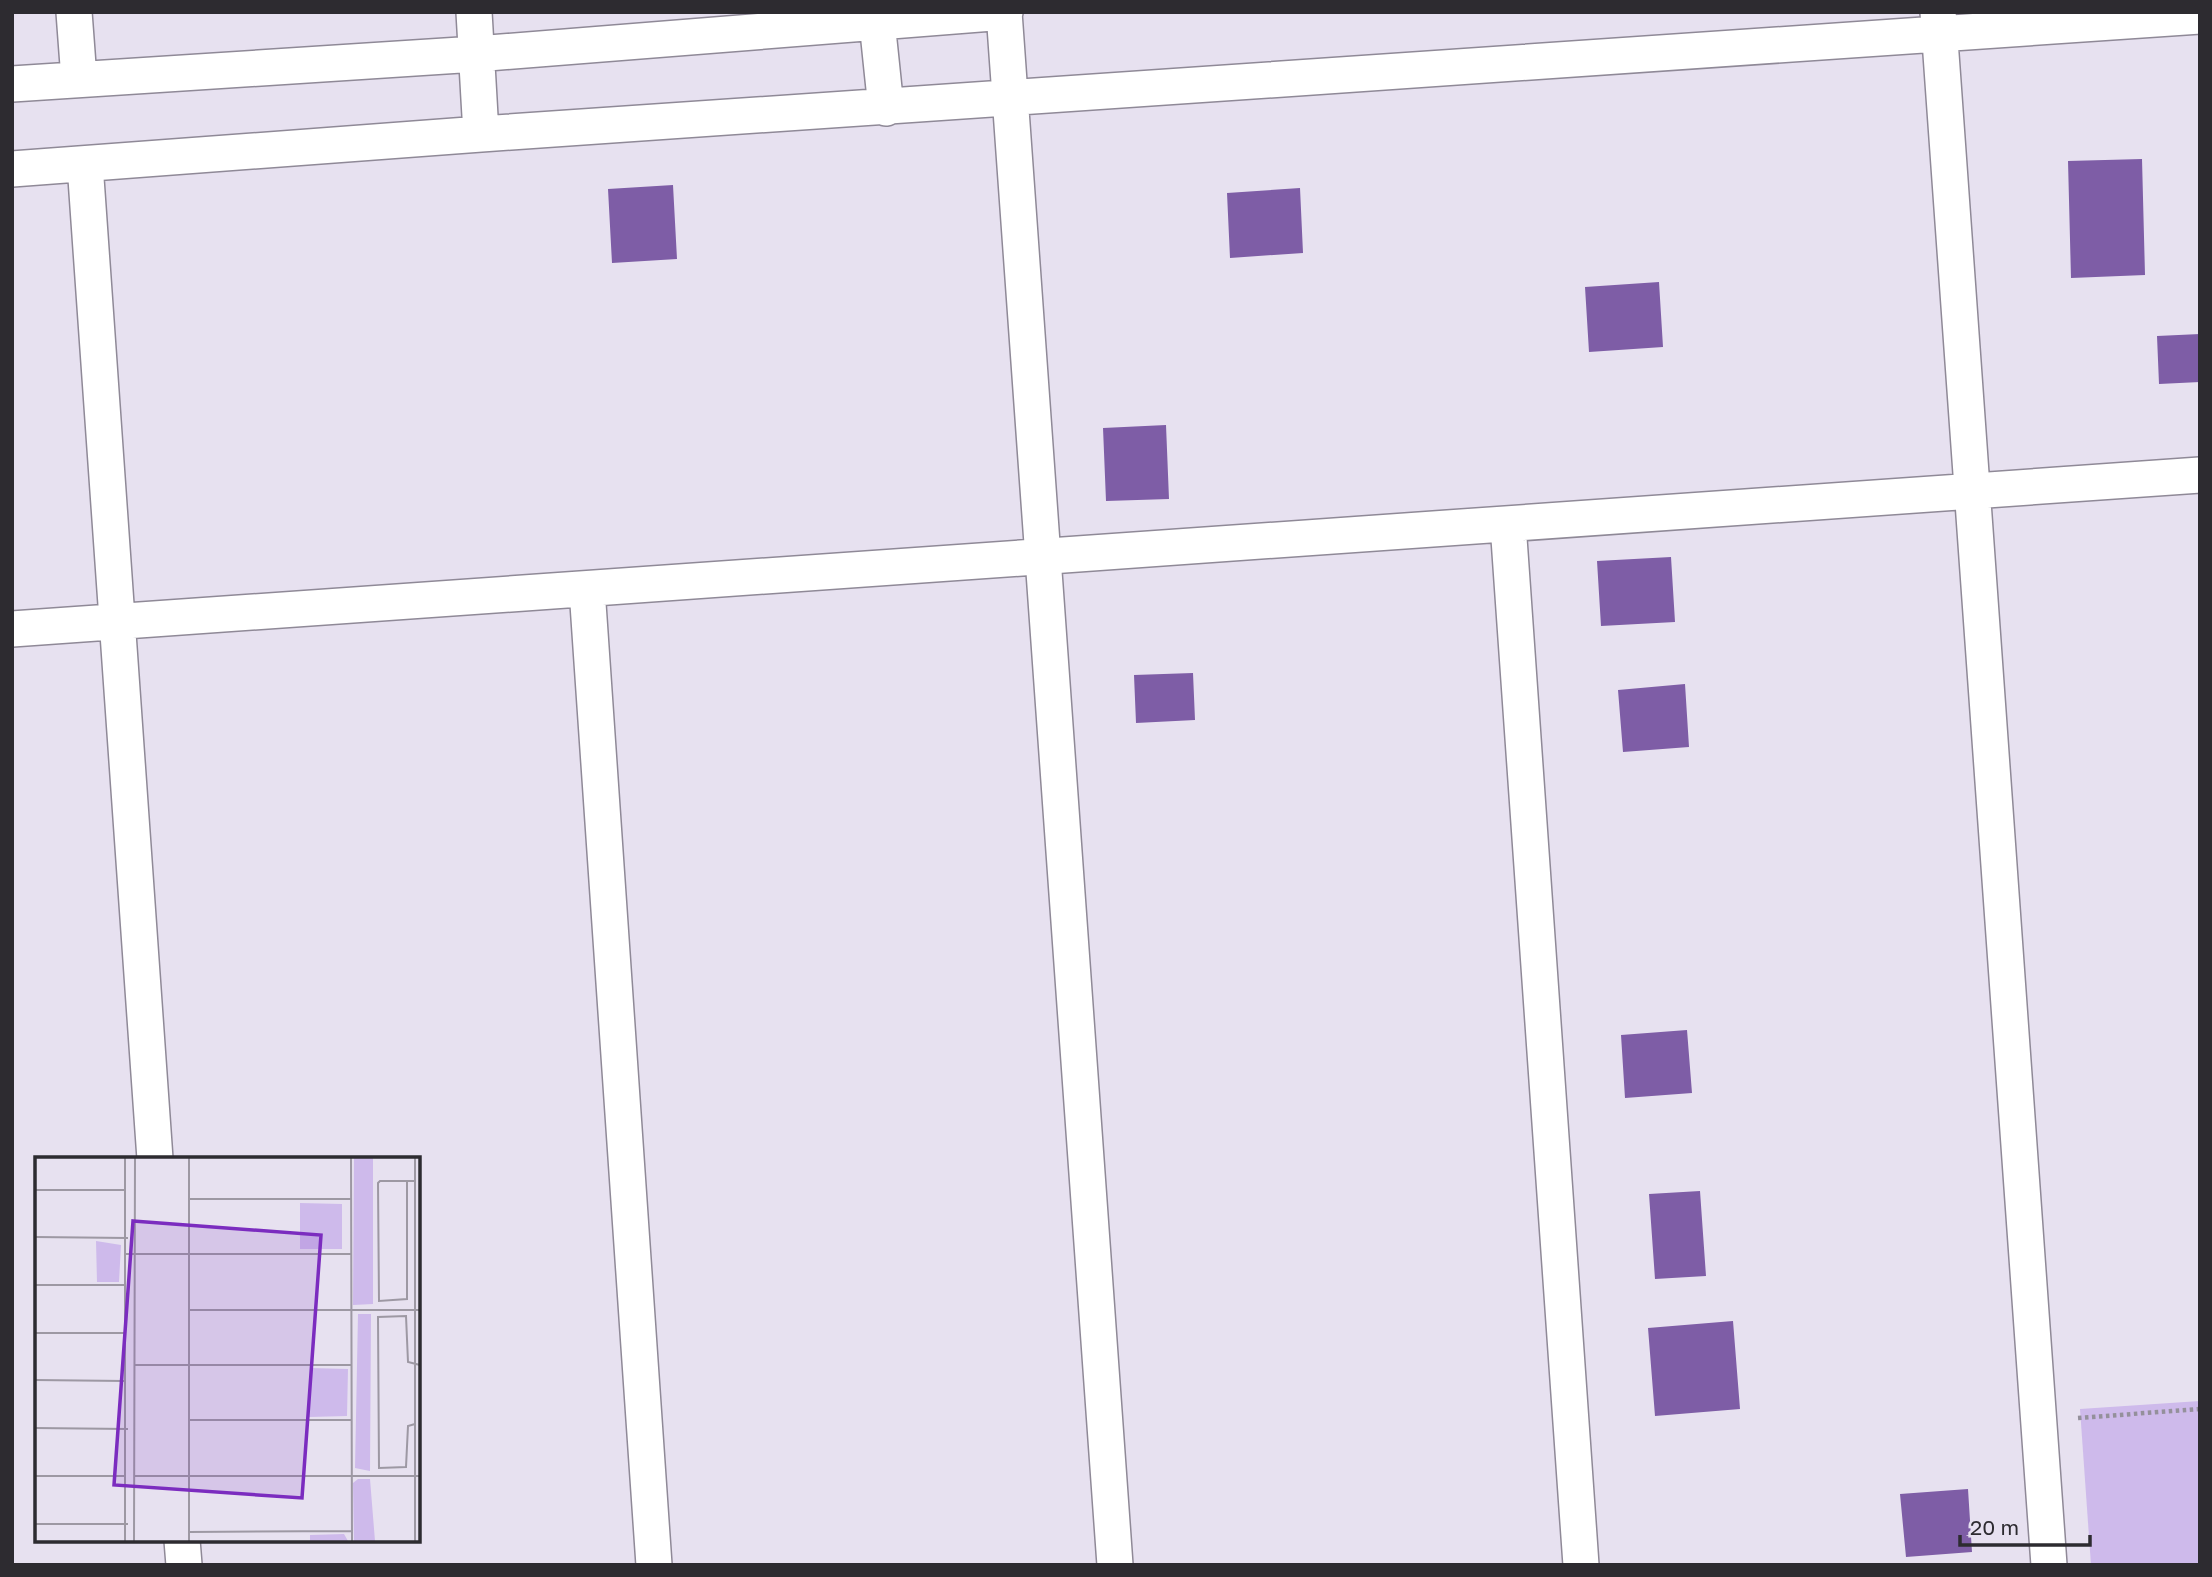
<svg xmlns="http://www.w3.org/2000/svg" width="2212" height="1577" font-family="'Golos Text',sans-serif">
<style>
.green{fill:#cebaeb}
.building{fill:#7e5da6}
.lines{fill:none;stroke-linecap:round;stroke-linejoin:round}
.street-casing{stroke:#8f8997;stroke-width:38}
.path{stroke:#94909b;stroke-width:4.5;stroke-dasharray:3.5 3.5;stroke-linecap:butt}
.street{stroke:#fff;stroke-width:35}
.inset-road{fill:none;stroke:#9d98a3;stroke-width:2}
.view{fill:#7b2cbf;fill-opacity:0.15;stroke:#7b2cbf;stroke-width:3.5}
.inset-edge{fill:none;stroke:#2d2b30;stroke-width:3.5}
</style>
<rect width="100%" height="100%" fill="#e7e1f0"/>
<!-- green -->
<path class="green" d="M2200,1401v164h-109l-11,-156z"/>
<!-- building -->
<path class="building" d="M2142,159l3,116 -74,3 -3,-117z
M673,185l4,74 -65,4 -4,-74z
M1300,188l3,65 -73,5 -3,-65z
M1659,282l4,65 -74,5 -4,-65z
M2200,334v48l-41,2 -2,-48z
M1166,425l3,74 -63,2 -3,-73z
M1671,557l4,65 -74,4 -4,-65z
M1193,673l2,47 -59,3 -2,-48z
M1685,684l4,63 -66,5 -5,-62z
M1687,1030l5,63 -67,5 -4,-63z
M1700,1191l6,85 -51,3 -6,-85z
M1733,1321l7,88 -85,7 -7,-88z
M1968,1489l4,63 -66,5 -6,-63z"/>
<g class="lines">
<!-- street casing -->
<g class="street-casing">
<path id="street" d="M74,12l5,67
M474,12l7,122
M876,12l10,96
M1004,12l111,1553
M1938,12l111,1553
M12,84l464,-30 529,-42
M85,164l70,995
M12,169l469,-35 1719,-118
M1508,524l73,1041
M587,589l67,976
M12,629l2188,-154
M182,1540l2,25"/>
</g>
<!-- path -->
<path class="path" d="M2078,1418l122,-9"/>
<!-- street -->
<use href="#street" class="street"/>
</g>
<!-- overview -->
<g transform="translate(35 1157)">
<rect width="385" height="385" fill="#e7e1f0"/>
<path d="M319,1h19v146l-20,1zM265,46l42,1v45h-42zM61,84l25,4 -2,37h-22zM323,157h13l-1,157 -15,-3zM275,211l38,1 -1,47 -38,1zM323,322h12l5,62h-21l-1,-58zM309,377l4,7h-38v-6z" fill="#cebaeb"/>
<path class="inset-road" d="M90,1v383M154,1v383M316,1l1,383M380,1v383M372,24v118l-28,2 -1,-118 2,-2h35M0,33h90M154,42h162M0,80l93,1M90,97h226M0,128h90M154,153h231M0,176h90M99,208h217M0,223l89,1M154,263h162M380,267l-7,2 -2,41 -27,1 -1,-151 28,-1 2,46 12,3M0,271l93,1M0,319h89M100,319h285M0,367h93M154,375l163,-1M99,384l1,-383"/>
<path class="view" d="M98,64l188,14 -19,263 -188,-13z"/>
<rect width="385" height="385" class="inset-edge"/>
</g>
<!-- border -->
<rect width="2212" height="1577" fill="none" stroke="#2d2b30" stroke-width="28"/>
<!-- scale -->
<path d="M1960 1535v10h130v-10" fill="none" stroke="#2d2b30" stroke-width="3.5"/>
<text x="1970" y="1535" font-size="21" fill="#2d2b30" stroke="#e7e1f0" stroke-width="5" paint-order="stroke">20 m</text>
</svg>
